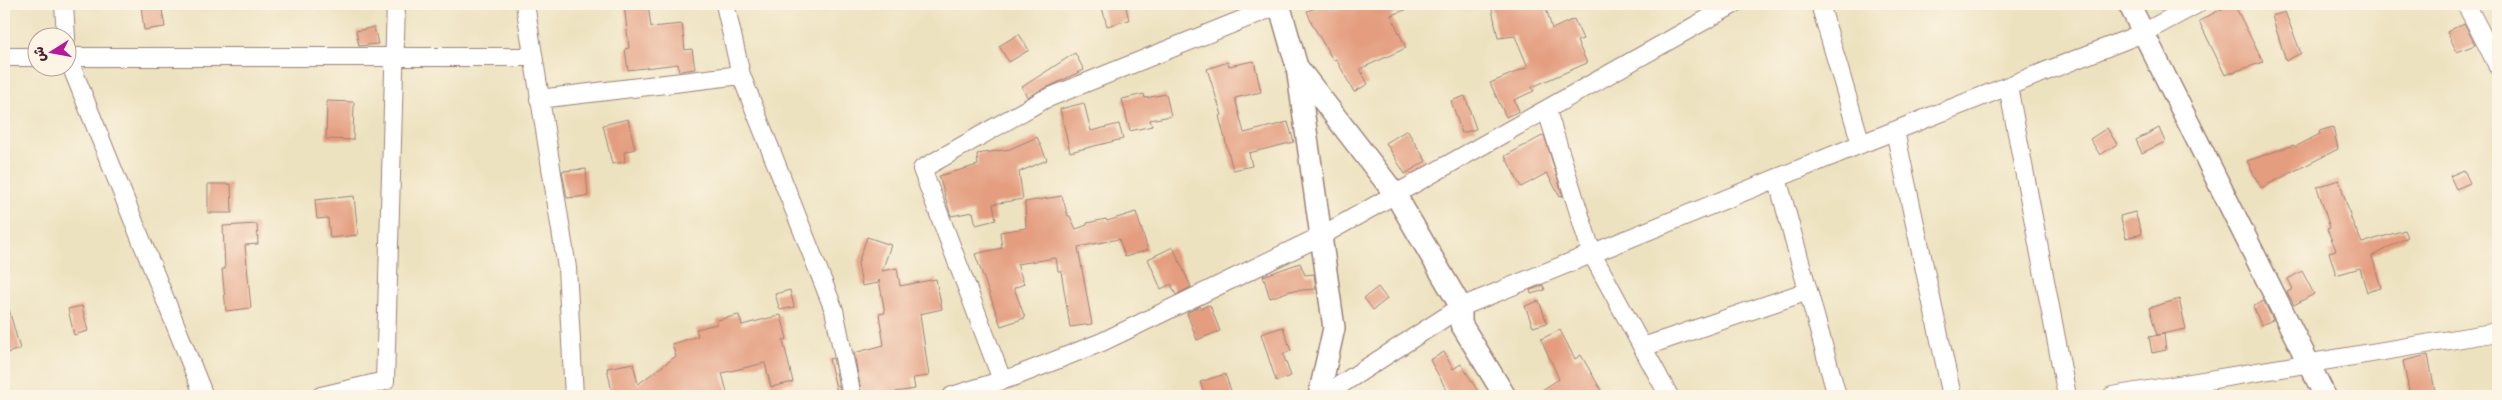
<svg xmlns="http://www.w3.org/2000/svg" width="2502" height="400" font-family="'Patrick Hand','Playpen Sans Arabic',sans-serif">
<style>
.building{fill:#e49d7f}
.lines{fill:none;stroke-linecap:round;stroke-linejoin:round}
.minor-casing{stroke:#9c8076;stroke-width:20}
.tertiary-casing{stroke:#9c8076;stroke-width:24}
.minor{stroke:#fff;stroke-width:18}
.tertiary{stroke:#fff;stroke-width:21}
</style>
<rect width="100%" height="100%" fill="#fcf5e5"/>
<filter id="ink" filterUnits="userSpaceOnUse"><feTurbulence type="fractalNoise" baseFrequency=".02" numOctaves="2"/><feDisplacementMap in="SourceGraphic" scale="10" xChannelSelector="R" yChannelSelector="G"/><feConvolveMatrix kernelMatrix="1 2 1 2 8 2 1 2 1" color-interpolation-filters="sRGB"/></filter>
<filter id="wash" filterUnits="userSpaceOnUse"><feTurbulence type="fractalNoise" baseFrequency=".0096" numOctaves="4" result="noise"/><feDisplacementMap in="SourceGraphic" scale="20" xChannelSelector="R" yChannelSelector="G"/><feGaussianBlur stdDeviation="1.12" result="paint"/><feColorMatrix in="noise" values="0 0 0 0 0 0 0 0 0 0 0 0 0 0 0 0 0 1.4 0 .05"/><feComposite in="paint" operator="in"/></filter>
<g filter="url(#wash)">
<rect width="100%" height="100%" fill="#ede2c0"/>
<g id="blocks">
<!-- building -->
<path class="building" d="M161,4l4,23 -21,3 -3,-24z
M624,4h24l3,23 31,-3 3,26 7,-1 3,20 -16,2 -1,-7 -50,6 -3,-21 4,-1z
M1101,4h24l4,16 -22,6z
M1328,4l4,6 23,-6h62v2l-26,9 15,33 -46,21 8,15 -14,8 -18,-33 -3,1 -21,-36 -5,-13z
M1491,4h54l7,25 22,-10 9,20 -6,2 10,22 -55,24 2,4 -20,9 5,11 -13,6 -16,-34 38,-16 -13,-31 -17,2z
M2231,4h3l29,58 -38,13 -26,-54z
M2285,12l16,41 -15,8 -14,-45z
M2464,23l11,22 -18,7 -10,-20z
M374,27l4,17 -19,2 -3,-15z
M1019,34l10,16 -20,12 -10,-16z
M1075,53l9,17 -57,27 -5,-10z
M1254,61l7,31 -26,6 9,35 44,-11 6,20 -45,11 3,13 -19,4 -14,-54 3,-1 -15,-46 21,-7 1,4z
M1144,94l1,4 21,-4 5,22 -21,4 2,6 -22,5 -8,-32z
M1465,96l11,33 -14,4 -11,-32z
M327,101l27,1 -1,38 -27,-1z
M1084,103l7,28 28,-7 4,15 -53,13 -10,-43z
M628,119l7,30 -11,3 1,10 -13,2 -9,-39z
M2333,127l5,22 -77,39 -14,-27 47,-16 1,2 25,-13 -1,-3z
M2107,128l10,16 -17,11 -10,-16z
M2159,128l6,14 -23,11 -6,-13z
M1407,130l19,31 -21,13 -19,-31z
M1544,135l19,61 -3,1 -13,-24 -26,14 -16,-31z
M1037,137l10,23 -28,12 4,27 -30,5 3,16 -20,5 -3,-13 -22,4 -12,-40 39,-11 -1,-11 33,-5z
M586,169l2,27 -21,2 -5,-27z
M2464,170l6,13 -14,6 -6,-13z
M2339,180l13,41 10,22 43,-13 3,7 -36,19 9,32 -14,4 -7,-24 -24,7 -7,-23 7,-2 -9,-21 3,-1 -13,-41z
M208,184h23l1,29h-24z
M354,196l4,39 -28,3 -2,-20 -11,1 -2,-19z
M1062,196l6,20h2l6,13 11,-4v-2l19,-4 1,2 29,-9 12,38 -23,7 -6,-18 -41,8 14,77 -22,3 -9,-56h-3l-2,-13 -39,6 7,20 -10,4 11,30 -24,8 -26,-72 27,-6 -2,-16 26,-4 -1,-26z
M2135,212l7,22 -16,4 -6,-22z
M257,224l1,20 -13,1 6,63 -25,3 -4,-42h3l-2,-43z
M867,237l24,8 -9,26 15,-3 3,18 36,-7 6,30 -22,5 9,62 -16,2 2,11 -19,3 2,4h-36l-8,-43 30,-8 -5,-31 6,-1 -6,-33 -1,3 -16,3 -4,-23z
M1173,247l18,40 -15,8 -5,-11 -10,5 -13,-30z
M1300,263l5,12 9,-1 2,15 -26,2 -20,7 -7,-22z
M2302,271l12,23 -20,11 -7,-13 6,-3 -5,-10z
M1543,285l2,5 -14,4 -1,-4z
M1378,287l9,12 -14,11 -9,-12z
M790,290l4,17 -14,3 -5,-16z
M2179,299l7,30 -29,6 -8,-27z
M1539,301l8,22 -14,4 -8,-21z
M2264,301l9,19 -12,5 -8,-19z
M1210,305l10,26 -23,9 -10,-27 13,-7 1,2z
M8,306l12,43 -13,4 -3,-9v-37z
M82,306l6,25 -14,4 -6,-26z
M739,315l3,10 39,-10 6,24 -4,1 10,42 -22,5 -6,-24 -43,10 6,23h-115l-6,-28 26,-5 5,21 38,-28 -4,-12 26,-8 -2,-7 21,-5v-4z
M1283,327l8,24 -8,3 8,22 -15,5 -15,-47z
M1560,330l15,29 6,-4 20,35 -12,6h-56l26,-17 -18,-40z
M2164,334l2,16 -14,3 -3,-16z
M1444,352l9,17 8,-5 20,32h-31l-20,-36z
M2428,355l8,41h-26l-7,-35z
M833,358l8,38h-3l-9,-37z
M1225,374l8,22h-28l-5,-14z"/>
</g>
</g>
<g filter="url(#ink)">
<use href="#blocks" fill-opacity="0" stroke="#9c8076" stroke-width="1"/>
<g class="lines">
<!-- minor casing -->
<g class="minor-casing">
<path id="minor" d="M64,4l2,34
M525,4l42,264 7,128
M725,4l16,71 93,235 18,86
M1820,4l41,140
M2466,4l32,62
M4,57h34
M68,57h464
M68,58l136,338
M2008,86l59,310
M539,99l202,-24
M1547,111l45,143 77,142
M1895,131l57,265
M1777,178l60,218
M1643,347l165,-56
M1002,380l-80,-211 121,-69 238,-96
M321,396l64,-15 11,-377
M952,396l64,-20 86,-34 219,-106 413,-232
M1323,396l138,-89 400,-163 282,-111 54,-29
M2112,396l386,-64"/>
</g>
<!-- tertiary casing -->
<g class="tertiary-casing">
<path id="tertiary" d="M1279,4l18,63 37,261 -15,68
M2129,4l196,392
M1298,68l97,126 66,113v17l44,72"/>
</g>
<!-- minor -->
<use href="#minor" class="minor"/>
<!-- tertiary -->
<use href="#tertiary" class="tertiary"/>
</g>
</g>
<!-- margin -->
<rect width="2502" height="400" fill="none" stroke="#fcf5e5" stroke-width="20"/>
<!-- north arrow -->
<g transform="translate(52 52) rotate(259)"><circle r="24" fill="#fcf5e5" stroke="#b59f9b"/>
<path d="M0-4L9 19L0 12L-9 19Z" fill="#b5179e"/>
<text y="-8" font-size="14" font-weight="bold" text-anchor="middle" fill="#4a1f2b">ش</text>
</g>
</svg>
